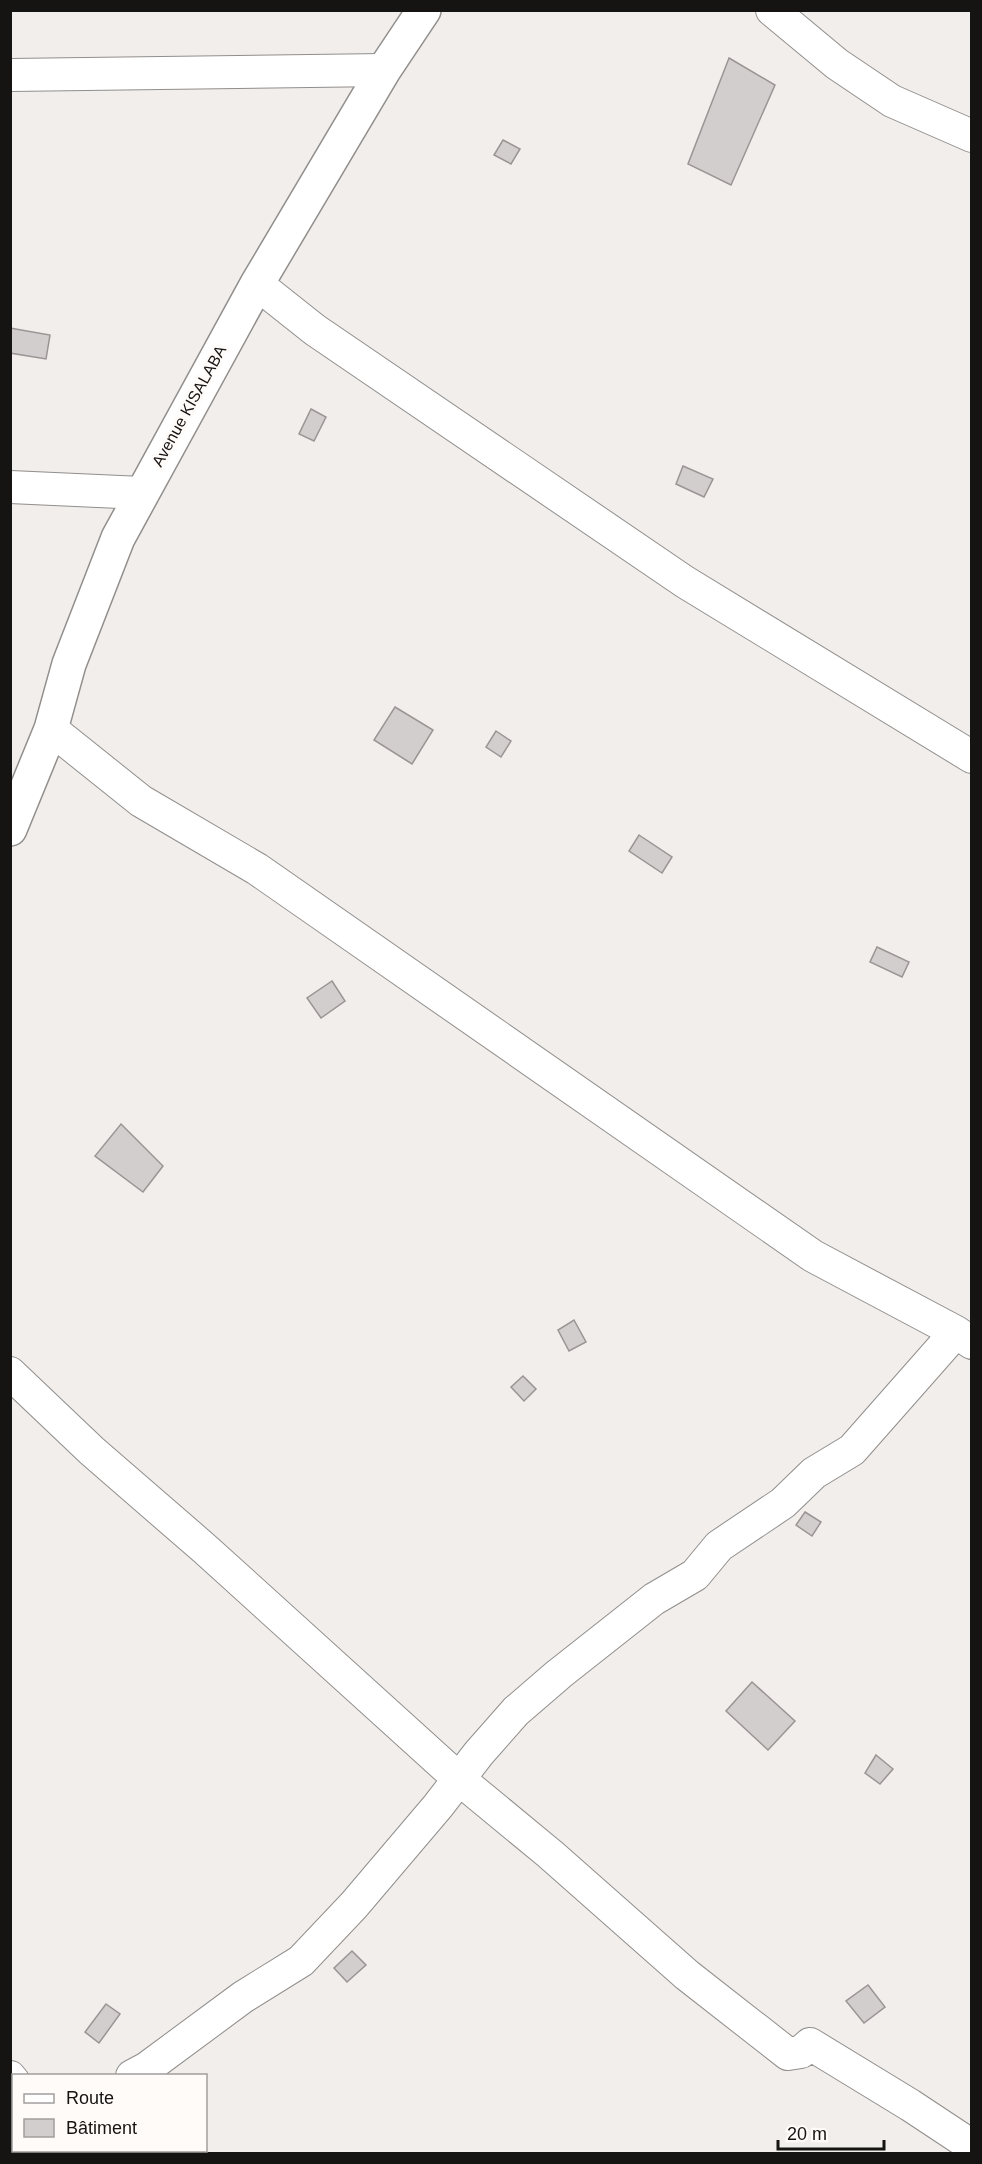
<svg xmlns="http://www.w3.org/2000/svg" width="982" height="2164" font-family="Arial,sans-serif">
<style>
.building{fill:#d2cecd;stroke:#9a9594;stroke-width:1.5}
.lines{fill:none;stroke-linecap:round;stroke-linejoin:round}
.street-casing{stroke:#918e8c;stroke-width:34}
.secondary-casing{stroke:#918e8c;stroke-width:36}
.street{stroke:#fff;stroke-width:32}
.secondary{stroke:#fff;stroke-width:33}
.labels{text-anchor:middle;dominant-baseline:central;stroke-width:6;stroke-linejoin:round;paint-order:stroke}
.street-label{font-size:16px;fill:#151413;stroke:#fffbf9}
</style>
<rect width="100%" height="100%" fill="#f1eeeb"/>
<!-- building -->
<path class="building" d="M729,58l46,27 -44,100 -43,-21z
M503,140l17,9 -9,15 -17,-9z
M10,328l40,7 -4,24 -36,-6z
M311,409l15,8 -12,24 -15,-7z
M683,466l30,13 -9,18 -28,-13z
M395,707l38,23 -21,34 -38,-24z
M496,731l15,10 -10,16 -15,-10z
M639,835l33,22 -10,16 -33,-22z
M877,947l32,15 -7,15 -32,-15z
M332,981l13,20 -24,17 -14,-20z
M121,1124l42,42 -20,26 -48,-36z
M574,1320l12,22 -17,9 -11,-21z
M523,1376l13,13 -12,12 -13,-14z
M805,1512l16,10 -9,14 -16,-11z
M752,1682l43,39 -27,29 -42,-39z
M876,1755l17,14 -13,15 -15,-11z
M352,1951l14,14 -19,17 -13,-14z
M868,1985l17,22 -21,16 -18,-22z
M106,2004l14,10 -21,29 -14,-11z"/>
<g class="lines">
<!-- street casing -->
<g class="street-casing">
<path id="street" d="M772,10l65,54 55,37 80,35
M10,75l374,-5
M257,284l58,46 370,252 287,175
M10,487l132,6
M51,729l90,72 116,68 556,387 143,76 16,11
M10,1373l82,78 113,98 254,230 91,75 137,121 101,79 13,-2 9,-8 100,61 62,41
M132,2076l15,-8 96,-71 58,-36 53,-56 84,-99 41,-53 37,-42 43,-37 95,-75 41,-24 24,-29 64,-43 31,-30 38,-23 104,-118
M10,2077l4,5
M91,2150l3,4"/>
</g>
<!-- secondary casing -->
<g class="secondary-casing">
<path id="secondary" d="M10,829l41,-100 18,-65 49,-126 139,-254 127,-214 40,-60"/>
</g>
<!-- street -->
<use href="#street" class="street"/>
<!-- secondary -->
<use href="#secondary" class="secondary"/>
</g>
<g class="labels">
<!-- street labels -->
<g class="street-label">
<text transform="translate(189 406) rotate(-61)">Avenue KISALABA</text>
</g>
</g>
<!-- border -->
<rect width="982" height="2164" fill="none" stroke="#151413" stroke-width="24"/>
<!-- legend -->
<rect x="12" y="2074" width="195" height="78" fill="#fffbf9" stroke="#a19f9d" stroke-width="1.5"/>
<rect x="24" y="2094" width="30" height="9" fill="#ffffff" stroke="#a19f9d" stroke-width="1.5"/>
<text x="66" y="2104" font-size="18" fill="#151413">Route</text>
<rect x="24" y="2119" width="30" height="18" fill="#d2cecd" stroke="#a19f9d" stroke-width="1.5"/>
<text x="66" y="2134" font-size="18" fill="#151413">Bâtiment</text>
<!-- scale -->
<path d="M778 2140v9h106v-9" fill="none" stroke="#151413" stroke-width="3"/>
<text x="787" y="2140" font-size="18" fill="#151413" stroke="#fffbf9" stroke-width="4.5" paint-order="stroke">20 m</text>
</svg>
